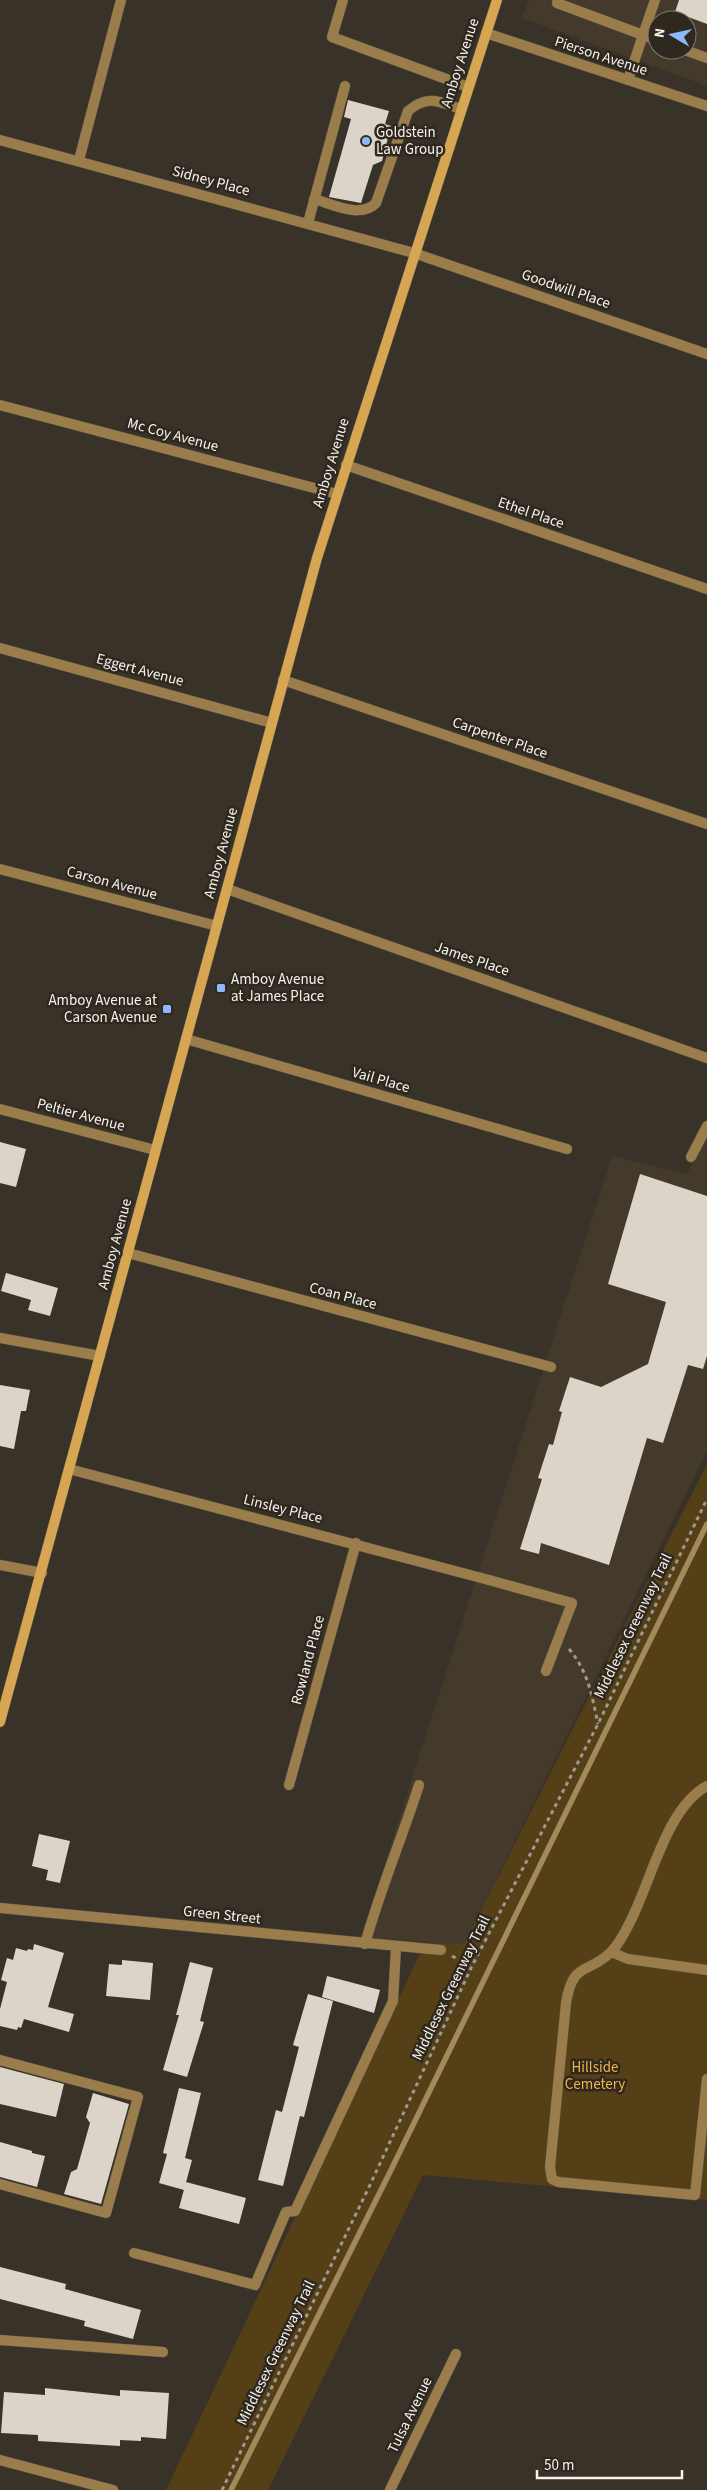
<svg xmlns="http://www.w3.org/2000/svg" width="707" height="2490" font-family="'Source Sans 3',sans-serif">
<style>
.built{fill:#443a2b;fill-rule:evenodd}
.green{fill:#553f17}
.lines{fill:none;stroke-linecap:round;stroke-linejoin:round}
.stream{stroke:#a38a5c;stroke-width:5.5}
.building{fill:#dcd4c8}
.lane-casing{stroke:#565147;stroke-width:11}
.street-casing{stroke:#565147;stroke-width:11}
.secondary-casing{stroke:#565147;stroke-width:11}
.path{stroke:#9e9991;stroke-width:3;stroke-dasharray:4 4;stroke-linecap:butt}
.lane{stroke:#9b7d4b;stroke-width:10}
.street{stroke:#9b7d4b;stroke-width:10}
.secondary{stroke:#d6a652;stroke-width:10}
.poi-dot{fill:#8db9fc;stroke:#2e281f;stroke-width:2}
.labels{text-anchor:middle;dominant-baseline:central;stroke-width:5;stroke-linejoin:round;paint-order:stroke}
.street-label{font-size:15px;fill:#f6f2ec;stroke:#2e281f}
.poi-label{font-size:15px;fill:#f6f2ec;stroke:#2e281f;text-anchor:start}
.park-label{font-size:15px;fill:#f0b445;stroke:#2e281f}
</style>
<rect width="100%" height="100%" fill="#383228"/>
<!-- built -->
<path class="built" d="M529,0h178v86l-185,-68zM657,20h30v30h-30z
M707,1133v318l-243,494 -103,-8 251,-781 75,18z"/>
<!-- green -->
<path class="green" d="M707,1464v736l-284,-25 -155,315h-102l259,-547 39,1z"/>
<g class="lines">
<!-- stream -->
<path class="stream" d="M231,2490l159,-318 317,-648"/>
</g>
<!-- building -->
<path class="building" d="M679,0h28v24l-32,-12z
M348,100l41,11 -4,13 6,2 -9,35 -9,4 -12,38 -32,-6 22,-78 -7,-2z
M0,1142l26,7 -10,38 -16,-4z
M640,1174l67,22v160l-4,13 -15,-4 -25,78 -16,-5 -38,127 -68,-22 -2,11 -19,-5 22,-70 -4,-1 11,-34 4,1 9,-33 -3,-1 11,-34 31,10 47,-23 18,-62 -58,-18z
M6,1273l52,15 -8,28 -22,-6 3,-10 -30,-9z
M0,1385l30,5 -4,21h-5l-7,38 -14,-3z
M39,1834l31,7 -10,42 -14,-3 2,-10 -16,-4z
M34,1944l30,9 -16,54 26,7 -5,18 -45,-13 -3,9 -3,-1 -1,3 -17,-4v-17l7,-27 -6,-2 6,-22 6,2 3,-12 11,3 1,-2 5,1z
M122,1960l31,3 -3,37 -44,-4 3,-32 13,1z
M190,1962l23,6 -13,53 4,1 -17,55 -24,-7 16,-55h-3z
M327,1976l53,14 -6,23 -52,-16z
M308,1994l25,7 -29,116 -4,-1 -17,70 -25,-6 18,-70 6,2 17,-65 -6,-2z
M0,2067l64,17 -8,33 -56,-13z
M179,2088l22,5 -16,65 7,2 -8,30 -25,-7 8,-29 -4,-1z
M93,2093l36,11 -28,100 -37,-10 7,-22 6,-3 13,-46 -4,-6z
M0,2142l32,9v2l13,3 -8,31 -37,-10z
M186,2182l60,16 -7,26 -60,-16z
M0,2267l66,17 -1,5 76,21 -8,29 -49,-13 1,-5 -85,-22z
M45,2388l75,8v-6l49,3 -3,46 -25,-2v4l-21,-1v6l-82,-5v-6l-37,-2 3,-41 41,3z"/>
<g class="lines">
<!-- lane casing -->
<g class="lane-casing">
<path id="lane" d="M343,0l-11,37 136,50
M558,0l-1,3 86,32 -15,45
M655,0l-12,35 14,5
M685,50l22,8
M79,160l42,-160
M314,199c18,5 47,20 62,4l32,-92c20,-17 31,-9 53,-2
M308,223l37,-137
M489,1580l83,23 -26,68
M707,1786c-42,23 -56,98 -79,140 -4,8 -10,19 -17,26 -23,23 -38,8 -45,51l-16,164 2,12 6,3 137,13 12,-116
M365,1944c15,-54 37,-106 54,-159
M611,1952l17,7 79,11
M0,2060l138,37 -32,116 -106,-29
M134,2253l121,32 31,-73 9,-1 98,-210 3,-54
M0,2340l163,12
M0,2460l113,30"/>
</g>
<!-- street casing -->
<g class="street-casing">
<path id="street" d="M486,33l221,73
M0,140l414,113 293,101
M0,405l337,89
M346,465l361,124
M0,648l272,75
M283,680l424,144
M0,869l217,57
M227,889l480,169
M186,1039l381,110
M0,1109l155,41
M691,1157l16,-31
M128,1253l423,114
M0,1338l100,18
M69,1469l420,111
M0,1565l42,8
M289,1785l67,-242
M0,1908l441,42
M390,2490l66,-136"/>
</g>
<!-- secondary casing -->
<g class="secondary-casing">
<path id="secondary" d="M0,1722l317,-1164 180,-558"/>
</g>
<!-- path -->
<path class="path" d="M569,1649c19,22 23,47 29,75
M452,1956l20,10
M222,2490l147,-303 103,-221 126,-242 109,-225"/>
<!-- lane -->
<use href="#lane" class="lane"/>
<!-- street -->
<use href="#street" class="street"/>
<!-- secondary -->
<use href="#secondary" class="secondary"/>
</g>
<!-- markers -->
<g class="poi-dot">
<circle cx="366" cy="141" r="5"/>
<rect x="216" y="983" width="10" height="10" rx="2.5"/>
<rect x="162" y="1004" width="10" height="10" rx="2.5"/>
</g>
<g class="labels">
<!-- street labels -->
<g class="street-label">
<text transform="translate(601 56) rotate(18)">Pierson Avenue</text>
<text transform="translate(460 63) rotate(-72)">Amboy Avenue</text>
<text transform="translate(211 181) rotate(15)">Sidney Place</text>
<text transform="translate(566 289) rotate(19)">Goodwill Place</text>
<text transform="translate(173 435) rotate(15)">Mc Coy Avenue</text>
<text transform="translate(331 463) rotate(-73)">Amboy Avenue</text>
<text transform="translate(531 513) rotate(19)">Ethel Place</text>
<text transform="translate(140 670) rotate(15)">Eggert Avenue</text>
<text transform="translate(500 738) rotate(19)">Carpenter Place</text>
<text transform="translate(221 853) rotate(-75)">Amboy Avenue</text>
<text transform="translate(112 883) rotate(15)">Carson Avenue</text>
<text transform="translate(472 959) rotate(19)">James Place</text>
<text transform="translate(381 1080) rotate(16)">Vail Place</text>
<text transform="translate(81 1115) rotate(15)">Peltier Avenue</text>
<text transform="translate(115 1244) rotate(-75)">Amboy Avenue</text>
<text transform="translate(343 1296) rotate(15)">Coan Place</text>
<text transform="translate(283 1509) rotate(14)">Linsley Place</text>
<text transform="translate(633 1626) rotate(-64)">Middlesex Greenway Trail</text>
<text transform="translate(308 1660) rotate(-75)">Rowland Place</text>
<text transform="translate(222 1915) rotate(6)">Green Street</text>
<text transform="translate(451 1988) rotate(-64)">Middlesex Greenway Trail</text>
<text transform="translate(276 2353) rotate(-64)">Middlesex Greenway Trail</text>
<text transform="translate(410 2415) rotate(-64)">Tulsa Avenue</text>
</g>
<!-- poi labels -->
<g class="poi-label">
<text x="376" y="132">Goldstein<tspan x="376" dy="17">Law Group</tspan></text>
<text x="231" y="979">Amboy Avenue<tspan x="231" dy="17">at James Place</tspan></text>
<text x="157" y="1000" text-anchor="end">Amboy Avenue at<tspan x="157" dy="17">Carson Avenue</tspan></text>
</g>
<!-- park labels -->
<g class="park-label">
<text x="595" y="2067">Hillside<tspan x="595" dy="17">Cemetery</tspan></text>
</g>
</g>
<!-- north arrow -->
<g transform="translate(672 35) rotate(279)"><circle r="24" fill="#2e281f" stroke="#7e7971"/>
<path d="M0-4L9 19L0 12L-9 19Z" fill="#8db9fc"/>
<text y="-8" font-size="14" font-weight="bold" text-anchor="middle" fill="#f6f2ec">N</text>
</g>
<!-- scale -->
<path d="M537 2470v8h145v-8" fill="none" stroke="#f6f2ec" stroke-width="2.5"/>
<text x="544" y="2470" font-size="15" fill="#f6f2ec" stroke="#2e281f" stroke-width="4" paint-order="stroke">50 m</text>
</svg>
